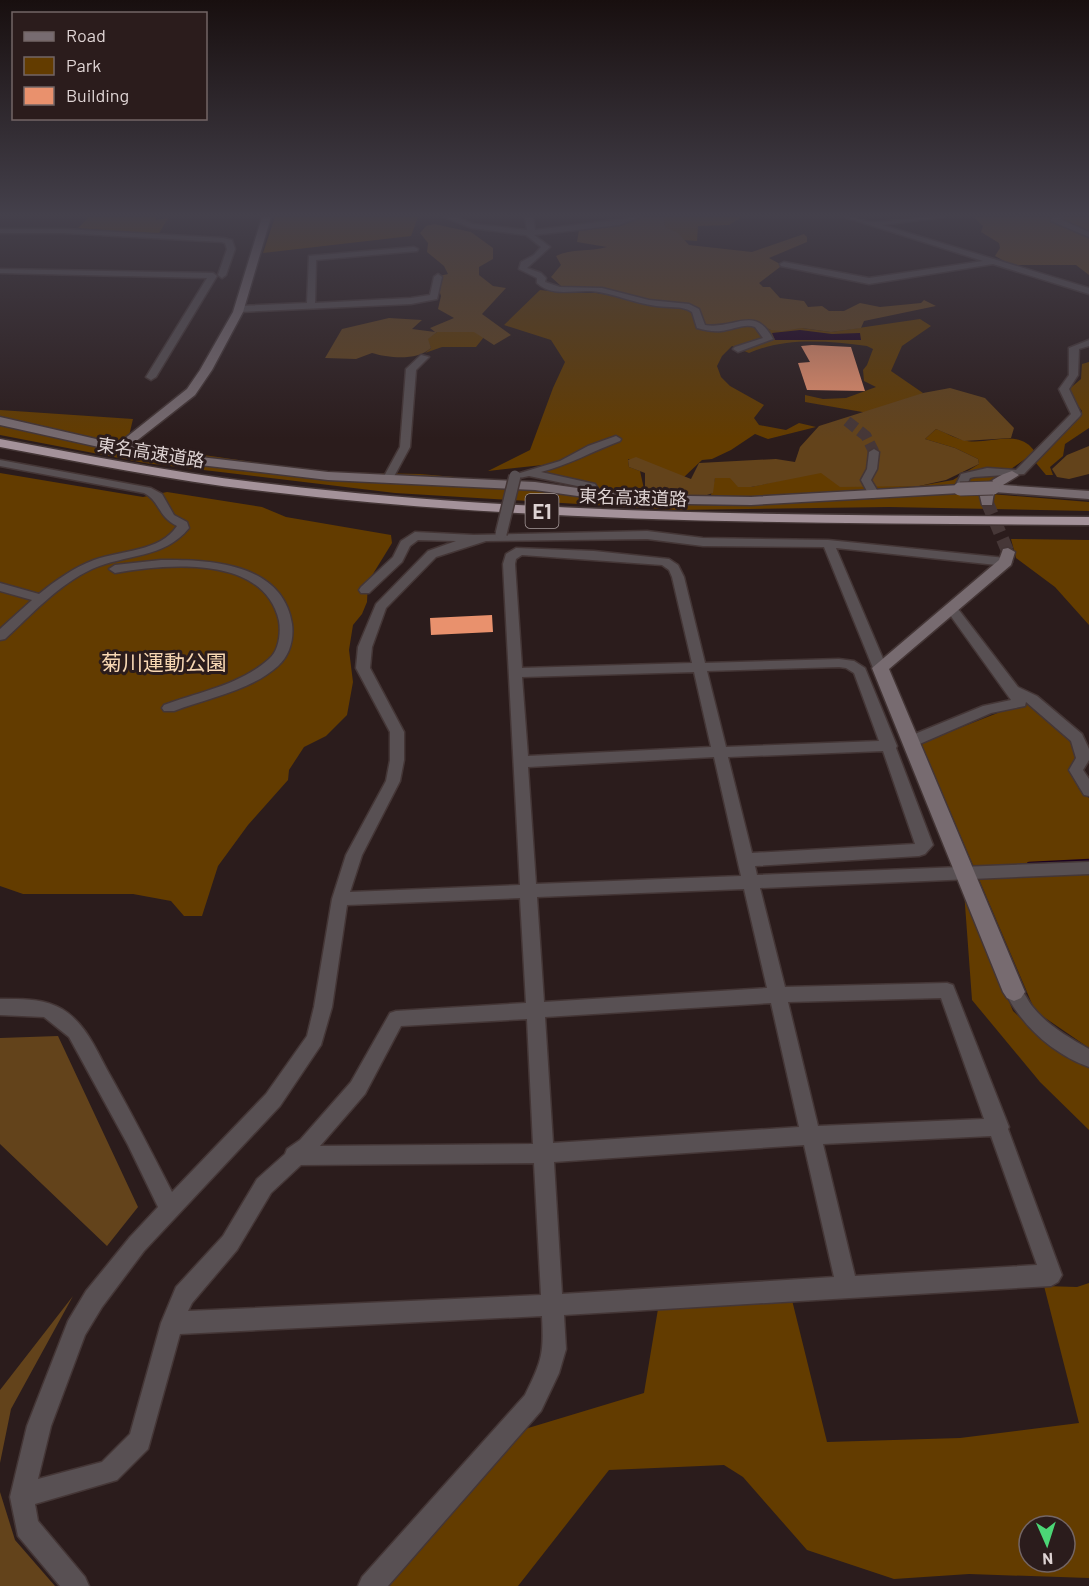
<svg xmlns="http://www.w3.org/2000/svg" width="1089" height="1586" font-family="Barlow,'Noto Sans JP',sans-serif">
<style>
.green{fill:#633c00;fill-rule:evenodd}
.forest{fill:#63431b}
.water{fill:#1c0220}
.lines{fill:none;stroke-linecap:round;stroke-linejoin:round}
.stream{stroke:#1c0220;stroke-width:4.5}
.building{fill:#e9916d}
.street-tunnel{stroke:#463737;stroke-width:11;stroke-dasharray:11 5;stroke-linecap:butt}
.secondary-tunnel{stroke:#463737;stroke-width:13;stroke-dasharray:13 7;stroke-linecap:butt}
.street-casing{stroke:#443636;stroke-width:3}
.secondary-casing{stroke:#443636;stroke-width:3}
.highway-casing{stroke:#443636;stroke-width:3}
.street{fill:#585053;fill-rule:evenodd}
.secondary{fill:#776b70;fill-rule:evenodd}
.highway{fill:#a4929a;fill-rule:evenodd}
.street-bridge-casing{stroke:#443636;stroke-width:14;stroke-linecap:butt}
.secondary-bridge-casing{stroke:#443636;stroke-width:15;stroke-linecap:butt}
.street-bridge{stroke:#585053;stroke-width:11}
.secondary-bridge{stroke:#776b70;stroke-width:13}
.labels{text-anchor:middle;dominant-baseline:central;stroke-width:6;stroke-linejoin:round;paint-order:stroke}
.far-street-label{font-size:18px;fill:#ded3d3;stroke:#2b1c1c}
.shield{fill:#2b1c1c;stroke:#a89c9c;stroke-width:1.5}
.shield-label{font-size:20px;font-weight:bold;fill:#ded3d3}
.park-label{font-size:21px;fill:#f7d7b3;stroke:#2b1c1c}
</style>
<rect width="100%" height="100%" fill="#2b1c1c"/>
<!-- green -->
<path class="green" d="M89,217h67v3l12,-2 -10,17 -80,-7z
M275,217h143l-7,19 -148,17z
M663,217h79l-13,8 -31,1 -1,15 -14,-1 -18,-13z
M540,290l27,3h29l98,16 59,13 18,8 31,-2 29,4 89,-13 11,7 -29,20 -11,25 32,22 -32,24 -86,-15v-7l18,4 23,-1 30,-11 -12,-6 -1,-11 4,-5 6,-16 -6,-3c-40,-5 -81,-9 -118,7l-17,-7 -10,10 -5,10 4,11 9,9 34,19 -10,13 5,7 27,5 13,-7 17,4 -48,12 -13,-5 -24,16 -19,9 -10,1 -19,18 -55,-19 1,8 11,4 6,27 35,3 30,-6 4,-17h20l16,9 69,-16 99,15 34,-6 26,-16 -1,-5 -23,-11 -30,-9 11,-10c9,3 18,9 27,11 23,7 56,-14 72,12l-24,17 -20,25 98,8v9l-200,-4 -211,3 -283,-17 -250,-30 -145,-28v-25l133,9 -4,17 19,11 175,25 97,2 162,14 18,4 -10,-6 -53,-11 24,-12 -73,8 42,-21 23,-62 12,-26 -14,-22 -47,-15z
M475,331l9,6 -8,10h-34l-17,6 6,-5 -4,-9 10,-7z
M1089,362v66l-24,16 -2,12 -13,11 3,8h-7l-10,-12 45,-48 1,-4 -15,-20 14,-12 1,-15z
M0,473l143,24 24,-5 95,15 24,10 105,18 1,8 -24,39 -1,20 -5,12 -9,11 -4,25 4,32 -6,33 -21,21 -22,11 -15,23 -1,10 -40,45 -30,41 -16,50h-18l-13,-15 -38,-7h-110l-23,-8z
M1011,539l78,1v85l-34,-38 -39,-29z
M1026,702l44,34 7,14 -5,20 7,19 10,9v250l-54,-37 -114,-268z
M964,891l49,120 33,31 43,26v62l-49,-48 -68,-82z
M1089,1283v295l-120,-4 -75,5 -87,-29 -64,-73 -19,-12 -115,5 -91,116h-132l129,-154 129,-39 14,-84 134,-9 35,142 133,-4 119,-15 -35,-137 33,1zM1029,1526h36v36h-36z"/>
<!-- forest -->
<path class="forest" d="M641,217h22l2,10 13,6 11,12 63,7 52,-18 3,3v5l-38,16 11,6v3l-21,16 4,4h7l10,11 24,3 4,6 14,-1 7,5h15l16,-8 20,4 41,-4 3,-3 12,6 -72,15 -3,7 -30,4 -29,-4 -20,3 -11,-1 -18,-8 -34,7 -17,-2 -8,-18 -133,-23 -10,-9 10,-12 -5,-9c16,-8 33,-4 51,-9l-30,-5 2,-12 19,-5 17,1z
M974,217h115v58l-13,-10h-60l-10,-3 -11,-6 5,-8 -1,-5 -18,-11 2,-6z
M434,224l37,8 22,16v11l-14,8v8l14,11 13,2 -24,26 29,21 -17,10 -20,-13h-37l-9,7 3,9c-14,13 -42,10 -59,5l-16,6 -31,-1 17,-29 47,-11 33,2 -10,9 23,3 -5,-4 24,-10 -16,-9 3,-13 -6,-19 13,-3 -4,-8 -17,-14 1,-9 -8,-10 6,-7z
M950,388l35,10 29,30 -3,10 -47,3 -28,-12 -11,10 30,9 23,11 1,5 -33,16 -27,6 -79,1 -19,-14 -70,14h-13l-8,-9h-15l-2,15 -12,4h-56v-24l-16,-6 -1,-7 8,-3 55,22 8,-16 77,-4 19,3 5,-15 19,-21 104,-33z
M1089,446v28l-20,5 -12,-2 -5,-8 15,-14z
M58,1036l80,171 -31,39 -107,-102v-106z
M73,1296l-62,113 -11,54v-73z
M0,1492l15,48 40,46h-55z"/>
<!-- water -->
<path class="water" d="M800,330l32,4 28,-1 1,7h-86l-3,-7z"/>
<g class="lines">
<!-- stream -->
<path class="stream" d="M1029,864l60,-3"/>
</g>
<!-- building -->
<path class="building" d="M812,345l39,2 14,44 -58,-1 -9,-27 12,-1 -9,-16z
M492,615l1,17 -62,3 -1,-17z"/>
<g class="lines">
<!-- street-tunnel -->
<path class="street-tunnel" d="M847,421l19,15 8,16"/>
<!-- secondary-tunnel -->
<path class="secondary-tunnel" d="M987,502l21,50"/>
<!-- street casing -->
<g class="street-casing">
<path id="street" d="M444,217h12l17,7 54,6 -2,-13h8l2,13 105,-13 -21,8 -85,10 16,12 -23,21 14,5 5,5 -1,4 15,5 42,1 47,12 40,4 10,5 6,16c29,5 50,-21 68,14l-35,13 -5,-3 2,-2 28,-9 -8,-11c-11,-4 -22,3 -34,4 -8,1 -16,-1 -24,-3l-5,-16c-10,-7 -24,-4 -36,-6 -22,-3 -43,-13 -65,-15 -19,-1 -39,6 -54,-8v-5l-18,-9 2,-7 13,-7 7,-8 -15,-12 -54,-7z
M845,217c10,0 20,5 29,5 23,-1 45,-5 69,-5l-61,8 207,63v6l-96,-30 -124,20 -88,-18 -1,-2 4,-2 85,16 114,-17z
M1052,217h10l-2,2 29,13v5l-38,-16z
M0,229h64l159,9 9,2 3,9 -9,26 -4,3 -4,-3 9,-26 -2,-6 -3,-1 -158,-9h-64z
M414,247l4,2 -1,2 -101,9 -1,43 96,-5 19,-3 4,-18 4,-3 4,3 -5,22 -26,5 -172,8 -4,-3 4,-3 68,-3 2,-47z
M0,269l213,4 4,3 -61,101 -5,3 -5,-3 61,-99 -207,-5z
M1089,340v6l-10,3 -1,26 -9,14 12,25 -1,2 -56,58 -50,3 -4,1 -6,13h-8l-2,-2 7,-15 26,-6 29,2 55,-56 -12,-25 10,-14v-27z
M421,355l8,2 -13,13 -6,77 -19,35h-8l-1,-2 18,-33 6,-78z
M616,436l5,3 -1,2c-27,10 -51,24 -79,31l54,12 7,11 -2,2h-8l-5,-9 -58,-12 -14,3 -5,-3 50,-15 28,-15z
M874,449l5,3 -2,17 -6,11 9,15 -6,3 -4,-1 -9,-17 6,-11 2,-17z
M0,460l151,28 11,6 12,21 13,7 2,6c-25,31 -64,26 -97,41 -34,16 -60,45 -87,70l-5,1v-11l32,-29 -32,-9v-8l39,11c16,-13 34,-26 55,-34 27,-10 66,-8 83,-34 -20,-10 -16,-24 -33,-33l-144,-27z
M647,531l56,7 125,2 178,18 6,4 -6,4 -170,-18 51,120 -7,4 -7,-4 -49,-121 -121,-1 -56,-7 -161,2 -50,16 -50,51 -14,39 -2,21 34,64v28l-4,21 -38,74 -12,37 170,-7 -17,-321 3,-10 10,-6 78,3 75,8 9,6 6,12 21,86 134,-4 15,2 11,7 32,78 -1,2 37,97 -8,9 -6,2 -164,10 2,9 332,-13v12l-329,14 25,99 162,-4 6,2 56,142 -1,2 54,146 -4,7 -7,4 -487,29 2,34 -7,24 -18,38 -153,175h-30l4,-9 163,-182c17,-34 19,-41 17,-79l-362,18 -32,115 -31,31 -82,24 3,17 47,56 4,9h-29l-42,-50 -8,-39 17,-71 41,-105 18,-30 44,-54 28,-30 -30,-62 -59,-108 -25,-20 -44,-2v-16c21,0 43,-1 62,10 24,14 35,43 48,66 22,39 42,78 62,117l94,-98 41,-58 7,-29 18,-108 14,-44 40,-74 4,-21v-28l-34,-64 2,-21 18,-43 52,-53 28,-10 -38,-1 -8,6 -8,16 -33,31h-8l-2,-3 2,-3 32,-30 8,-16 14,-9 59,3zM522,555l140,10 7,5 3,7 20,86 -170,5 -7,-104 1,-5zM839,667l7,1 8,5 25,68 -153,6 -19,-76zM694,672l17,75 -183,9 -6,-79zM883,751l32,93 -163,9 -24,-96zM714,757l27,119 -205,8 -8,-117zM744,889l23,99 -223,14 -7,-105zM520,898l6,105 -130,8 -6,2 -39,69 -51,58 -13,9 -2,5 -28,25 -34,57 -47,51 -15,36 -31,111 -28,28 -64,17 13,-53 34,-91 17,-28 42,-56 136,-145 41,-61 11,-38 15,-102zM941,998l43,121 -166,7 -30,-124zM771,1003l28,124 -246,16 -8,-126zM527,1019l6,125 -213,2 45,-52 36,-68zM991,1136l46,129 -182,11 -32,-132zM804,1145l30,132 -272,17 -8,-132zM534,1163l7,132 -353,16 4,-8 45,-53 34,-57 30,-28z
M161,560c48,-1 122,3 131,64 2,15 -2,31 -14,42 -28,25 -70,32 -104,45h-10l-2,-3 2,-3c35,-13 76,-20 105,-46 10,-8 12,-26 10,-38 -15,-67 -113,-57 -164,-48l-6,-4 6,-4z
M951,604l4,1 63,82 19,9 45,38 7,15v11l-6,10 6,9v17l-5,-1 -15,-25 7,-12 -5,-17 -45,-39 -1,4 -34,7 -76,33h-10l-2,-4 2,-4 78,-32 28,-6 -66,-92z
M1014,984c9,4 12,14 18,22 15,19 36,31 57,43v18c-36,-13 -67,-41 -84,-75l3,-5z"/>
</g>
<!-- secondary casing -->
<g class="secondary-casing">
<path id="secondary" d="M262,217h9l-28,95 -31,58 -17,25 -65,51 27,6 171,20 207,10 92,13 124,2 209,-12 7,4 -7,4 -209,12 -124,-2 -92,-13 -207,-10 -171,-20 -157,-35v-8l118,27 69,-55 13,-19 33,-58z
M1012,471l7,4 -16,10 86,6v8l-95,-7 -2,13h-10l-3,-13c9,-10 20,-17 33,-21z
M1008,548l7,4 -4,13 -122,104 136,323 -4,6 -7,3 -7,-3 -4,-6 -131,-324 127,-108 4,-11z"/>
</g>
<!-- highway casing -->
<g class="highway-casing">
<path id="highway" d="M0,439c90,17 180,35 271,45 271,32 545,31 818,33v8c-273,-2 -547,-1 -818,-33 -91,-10 -181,-28 -271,-45z"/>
</g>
<!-- street -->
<use href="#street" class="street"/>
<!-- secondary -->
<use href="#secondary" class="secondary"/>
<!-- highway -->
<use href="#highway" class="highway"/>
<!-- street-bridge casing -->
<g class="street-bridge-casing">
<path id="street-bridge" d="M501,534l14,-58"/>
</g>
<!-- secondary-bridge casing -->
<g class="secondary-bridge-casing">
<path id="secondary-bridge" d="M960,489l33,-1"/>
</g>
<!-- street-bridge -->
<use href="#street-bridge" class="street-bridge"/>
<!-- secondary-bridge -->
<use href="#secondary-bridge" class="secondary-bridge"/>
</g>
<!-- sky -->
<linearGradient id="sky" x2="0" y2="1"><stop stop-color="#180f0f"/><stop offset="0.49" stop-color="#44404b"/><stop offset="1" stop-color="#44404b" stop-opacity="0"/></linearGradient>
<rect width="1089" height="439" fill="url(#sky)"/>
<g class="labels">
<!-- far-street labels -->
<g class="far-street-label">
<text transform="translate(151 452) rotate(9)">東名高速道路</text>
<text transform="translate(633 497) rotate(2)">東名高速道路</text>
</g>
<!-- shield labels -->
<rect class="shield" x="525.5" y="494" width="33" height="34" rx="4.5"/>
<g class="shield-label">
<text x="542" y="511">E1</text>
</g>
<!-- park labels -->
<g class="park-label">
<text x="164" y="661">菊川運動公園</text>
</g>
</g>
<!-- legend -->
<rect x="12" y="12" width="195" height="108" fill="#2b1c1c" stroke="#736565" stroke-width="1.5"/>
<rect x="24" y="32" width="30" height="9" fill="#776b70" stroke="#736565" stroke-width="1.5"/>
<text x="66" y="42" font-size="18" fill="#ded3d3">Road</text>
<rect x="24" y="57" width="30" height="18" fill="#633c00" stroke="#736565" stroke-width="1.5"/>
<text x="66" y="72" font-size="18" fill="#ded3d3">Park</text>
<rect x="24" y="87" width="30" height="18" fill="#e9916d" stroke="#736565" stroke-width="1.5"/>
<text x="66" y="102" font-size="18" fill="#ded3d3">Building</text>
<!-- north arrow -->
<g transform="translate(1047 1544) rotate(177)"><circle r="28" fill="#2b1c1c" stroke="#736565" stroke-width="1.5"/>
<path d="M0-4.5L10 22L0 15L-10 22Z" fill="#4cd676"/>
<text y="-9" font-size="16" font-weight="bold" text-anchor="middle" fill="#ded3d3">N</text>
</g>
</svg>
